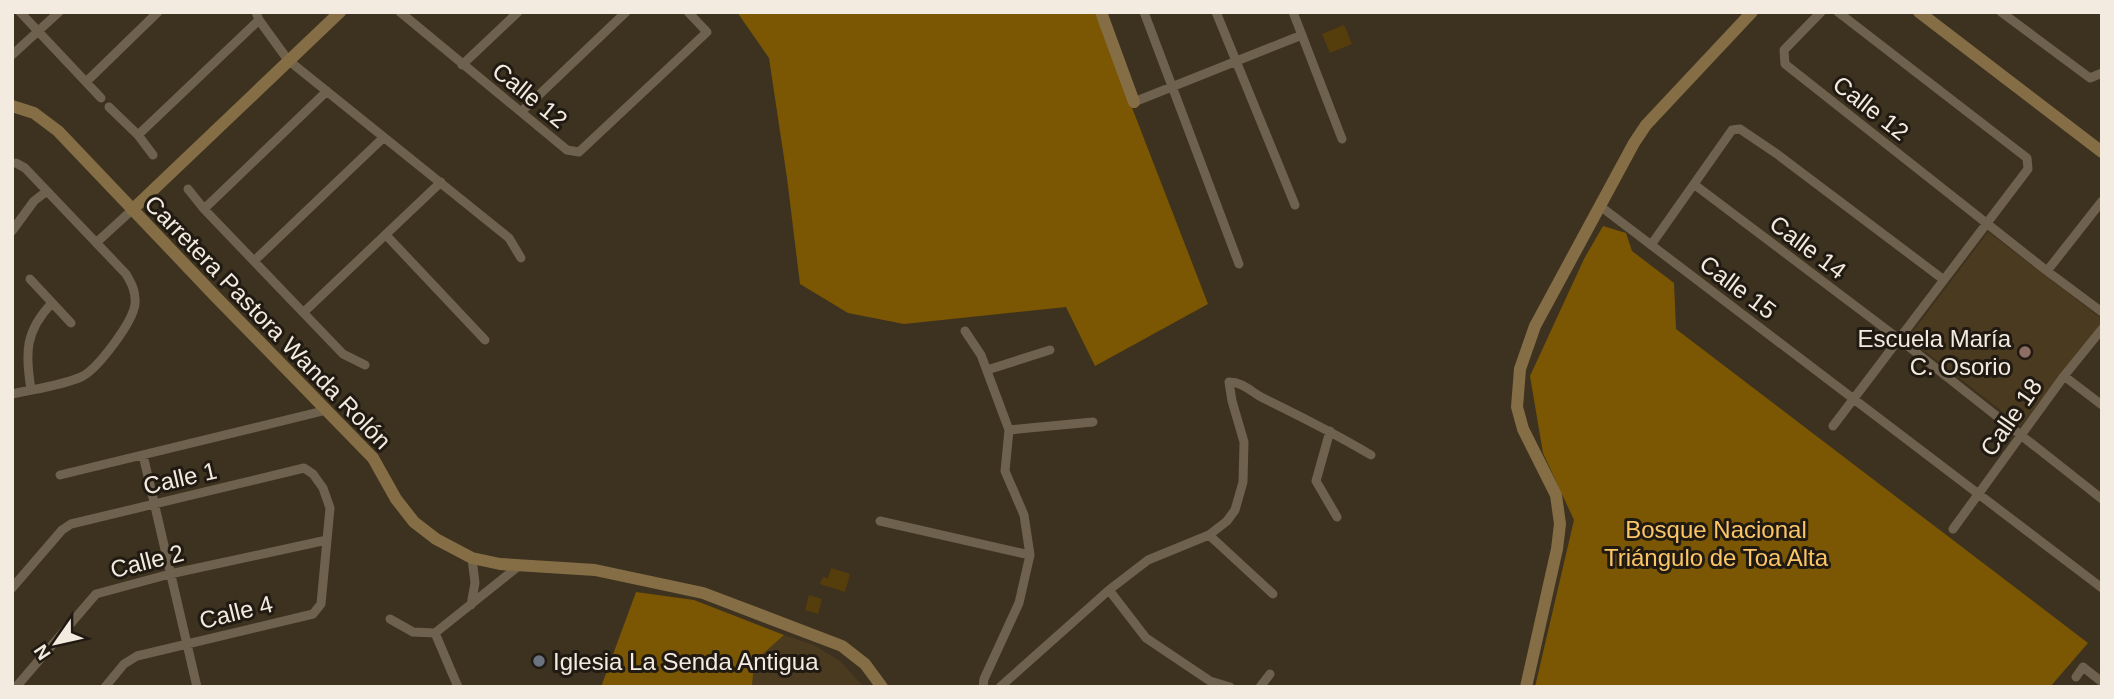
<svg xmlns="http://www.w3.org/2000/svg" width="2114" height="699" font-family="Helvetica,sans-serif">
<style>
.built{fill:#493a20}
.green{fill:#563d0c}
.forest{fill:#7b5703}
.lines{fill:none;stroke-linecap:round;stroke-linejoin:round}
.street{stroke:#6e614d;stroke-width:9}
.secondary{stroke:#856e46;stroke-width:12}
.education-dot{fill:#8d6e63;stroke:#201a12;stroke-width:2.5}
.worship-dot{fill:#6b7280;stroke:#201a12;stroke-width:2.5}
.labels{text-anchor:middle;dominant-baseline:central;stroke-width:6;stroke-linejoin:round;paint-order:stroke}
.street-label{font-size:24px;fill:#f3ebe0;stroke:#201a12}
.poi-label{font-size:24px;fill:#f3ebe0;stroke:#201a12;text-anchor:end}
.park-label{font-size:24px;fill:#fcc666;stroke:#201a12}
</style>
<rect width="100%" height="100%" fill="#3d321f"/>
<!-- built -->
<path class="built" d="M1988,232l114,87v4l-81,103 -113,-88z
M784,635l30,10 26,16 24,26h-112l2,-25z"/>
<!-- green -->
<path class="green" d="M1344,25l8,19 -22,9 -8,-19z
M831,568l19,6 -5,18 -25,-8 3,-7 5,1z
M809,595l13,4 -4,15 -13,-4z"/>
<!-- forest -->
<path class="forest" d="M737,12h358l113,292 -113,62 -29,-59 -162,17 -56,-11 -48,-29 -13,-106 -18,-120z
M1603,226l23,7 6,18 42,32 2,46 412,314 -38,44h-515l39,-167 -31,-67 -13,-77 54,-117z
M636,592l58,8 90,35 -30,27 -2,25h-151z"/>
<g class="lines">
<!-- street -->
<path class="street" d="M20,12l81,86
M256,12l3,8 29,40 221,178 12,20
M400,12l167,138 12,2 128,-120 -19,-20
M1144,12l95,252
M1216,12l79,193
M1293,12l49,127
M1821,12l-37,38 1,14 262,207 55,41
M2001,12l89,66 12,-5
M12,55l47,-43
M462,65l56,-53
M86,82l72,-70
M1134,102l168,-67
M109,107l29,28 15,20
M521,112l105,-100
M138,135l121,-115
M1695,185l204,154 203,160
M188,189l16,20 139,145 22,11
M1600,206l502,382
M204,209l123,-118
M12,231l22,-30 13,-10
M386,235l99,105
M97,242l35,-32
M1651,245l81,-115 8,-1 37,25 167,126
M254,261l129,-123
M2047,271l55,-70
M30,279l41,44
M304,312l137,-130
M965,331l16,24 28,75 -4,41 19,44 6,40 -11,48 -35,76 -1,8
M987,370l63,-20
M2064,376l38,29
M31,389c-6,-36 -6,-58 21,-86
M12,394c22,-5 48,-8 69,-17 16,-7 52,-55 54,-73 1,-12 -3,-20 -9,-30l-101,-106 -9,-5
M1833,426l195,-257 -1,-11 -189,-146
M1009,430l84,-8
M1330,431l-14,50 21,36
M143,455l54,232
M60,475l267,-65
M880,521l150,34
M1953,529l111,-153 38,-47
M1209,535l64,59
M12,588l50,-58 9,-6 233,-56 9,6 10,14 7,20 -9,96 -8,10 -176,42 -13,8 -19,23
M1109,590l37,48 64,43 20,6
M471,605l4,-22 -3,-25
M390,619l23,13 22,1 85,-68
M435,633l23,54
M2076,677l7,-10 19,15
M16,687l80,-93 74,-20 157,-34
M1000,687l109,-97 39,-30 61,-25 18,-14 8,-11 8,-28 1,-40 -12,-41 -3,-19c14,0 22,10 34,16 37,18 73,36 108,57
M1260,687l10,-13"/>
<!-- secondary -->
<path class="secondary" d="M1101,12l33,90
M1919,12l183,140
M12,106l22,7 24,18 158,166 157,161 23,41 18,23 22,17 36,19 28,6 95,6 108,23 139,53 23,18 17,23
M132,210l208,-198
M1526,687l31,-138 3,-25 -4,-29 -33,-66 -6,-22 3,-38 15,-43 99,-183 12,-18 106,-113"/>
</g>
<!-- markers -->
<circle class="education-dot" cx="2025" cy="352" r="7"/>
<circle class="worship-dot" cx="539" cy="661" r="7"/>
<g class="labels">
<!-- street labels -->
<g class="street-label">
<text transform="translate(530 95) rotate(39)">Calle 12</text>
<text transform="translate(1871 108) rotate(38)">Calle 12</text>
<text transform="translate(1808 247) rotate(37)">Calle 14</text>
<text transform="translate(1738 287) rotate(37)">Calle 15</text>
<text transform="translate(268 322) rotate(46)">Carretera Pastora Wanda Rolón</text>
<text transform="translate(2011 417) rotate(-55)">Calle 18</text>
<text transform="translate(180 478) rotate(-13)">Calle 1</text>
<text transform="translate(147 561) rotate(-14)">Calle 2</text>
<text transform="translate(236 612) rotate(-14)">Calle 4</text>
</g>
<!-- poi labels -->
<g class="poi-label">
<text x="2011" y="338">Escuela María<tspan x="2011" dy="28">C. Osorio</tspan></text>
<text x="553" y="661" text-anchor="start">Iglesia La Senda Antigua</text>
</g>
<!-- park labels -->
<g class="park-label">
<text x="1716" y="529">Bosque Nacional<tspan x="1716" dy="28">Triángulo de Toa Alta</tspan></text>
</g>
</g>
<!-- border -->
<rect width="2114" height="699" fill="none" stroke="#f3ebe0" stroke-width="28"/>
<!-- north arrow -->
<g transform="translate(56 643) rotate(236)" stroke="#201a12" stroke-width="5" paint-order="stroke">
<path d="M0-5L12 26L0 18L-12 26Z" fill="#f3ebe0"/>
<text y="-10" font-size="19" font-weight="bold" text-anchor="middle" fill="#f3ebe0">N</text>
</g>
</svg>
